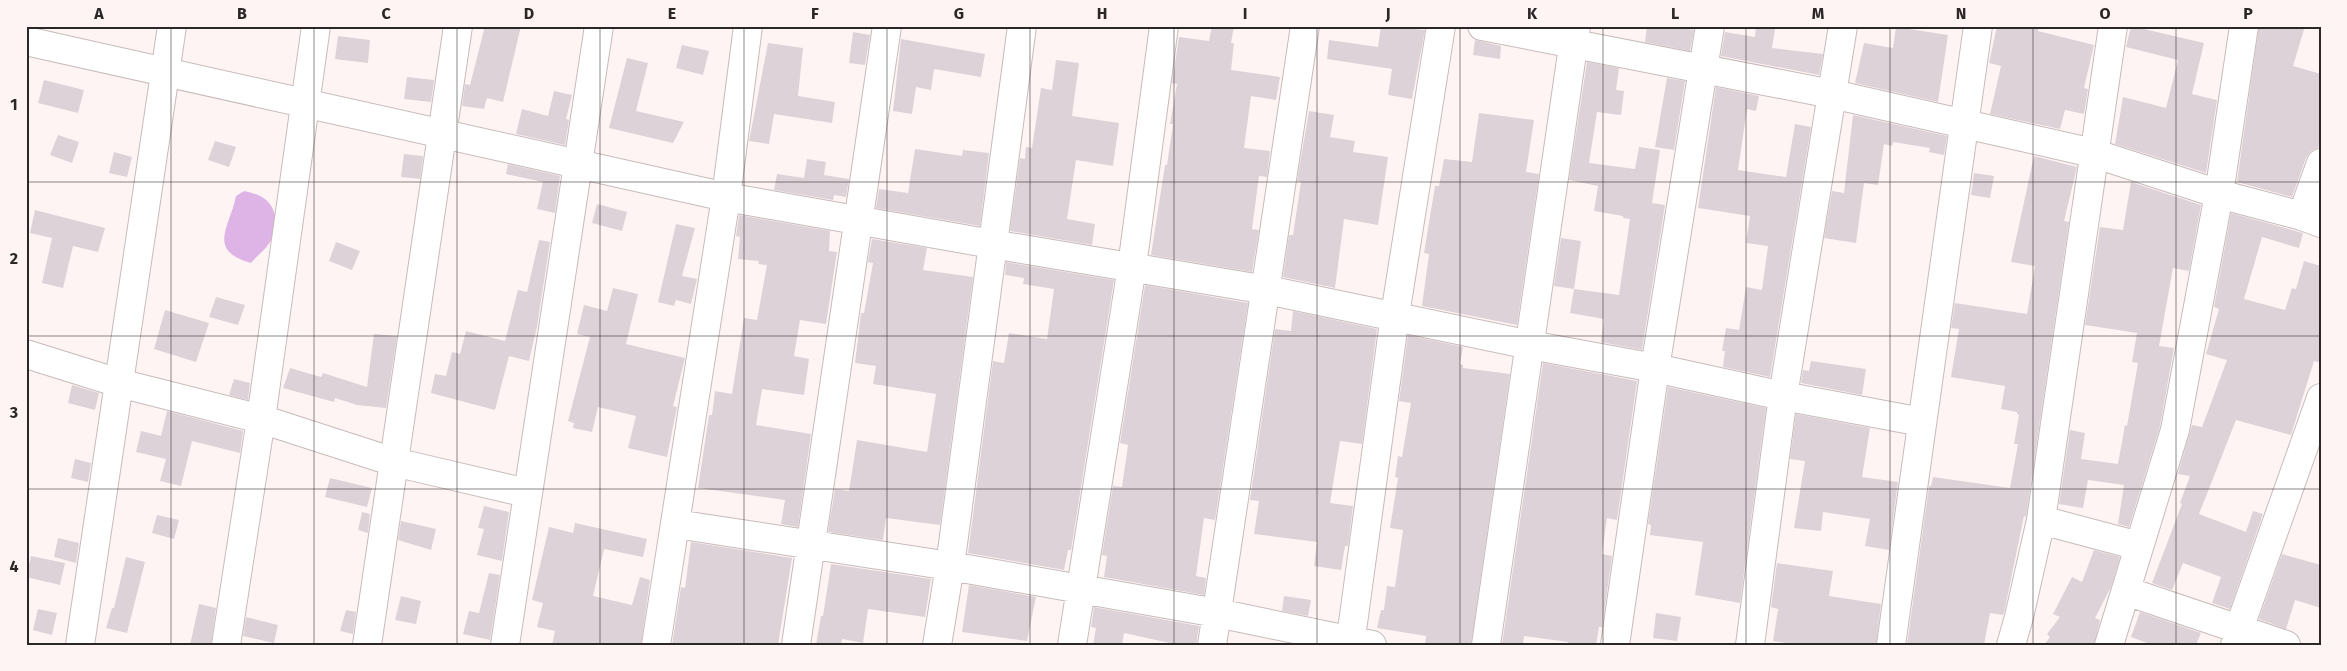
<svg xmlns="http://www.w3.org/2000/svg" width="2347" height="671" font-family="'Fira Sans',sans-serif">
<style>
.water{fill:#ddb4e5}
.building{fill:#ddd2d7}
.lines{fill:none;stroke-linecap:round;stroke-linejoin:round}
.minor-casing{stroke:#c7bbbb;stroke-width:30}
.minor{stroke:#fff;stroke-width:28}
.grid{fill:none;stroke:#2c2727;stroke-width:1;stroke-opacity:0.55}
.neatline{fill:none;stroke:#2c2727;stroke-width:2}
.grid-label{font-size:16px;text-anchor:middle;font-weight:bold;fill:#2c2727}
</style>
<rect width="100%" height="100%" fill="#fff4f4"/>
<!-- water -->
<path class="water" d="M244,191c19,4 29,10 32,29 -4,7 -2,13 -5,20 -4,9 -14,15 -20,23 -45,-13 -21,-36 -15,-67z"/>
<!-- building -->
<path class="building" d="M485,26h36l-18,76 -16,-4 -3,11 -22,-3 3,-22 5,1z
M1212,26h22l-3,17h3l-3,27 49,7 -4,23 -25,-4 -7,52 26,3 -3,26 -8,-1 -7,53 7,1 -7,42 -101,-17 14,-90h2l6,-41h-3l7,-40 -5,-1 7,-46 30,4z
M1381,26l44,4 -13,69 -24,-4 4,-26 -65,-10 2,-19 49,7z
M1647,26h23l24,4 -4,21 -45,-9z
M1756,26l19,3 -3,19 51,6 -4,21 -98,-19 4,-24 30,5z
M1997,26h42l-1,5 56,14 -10,43 4,1 -4,25 -19,-4 -5,19 -70,-15 11,-48 -12,-3z
M2131,26l73,17 -12,51 25,6 -11,73 -91,-29 8,-47 43,11 12,-48 -52,-13z
M2259,26h46l-12,40 28,8v64l-3,10 -7,3 -5,7 -14,39 -55,-15z
M1896,27l52,8 -10,67 -83,-19 9,-40 29,5z
M853,32l17,3 -5,30 -16,-2z
M338,36l32,4 -2,23 -33,-4z
M901,39l84,15 -4,23 -47,-8 -3,21 -15,-3 -4,27 -19,-3z
M1475,40l26,6 -1,13 -27,-4z
M768,43l35,5 -5,48 37,6 -3,21 -58,-9 -5,30 -20,-3z
M682,45l27,6 -6,24 -27,-7z
M627,58l21,5 -12,48 48,11 -11,21 -64,-15z
M1056,60l23,3 -7,53 47,7 -6,43 -37,-6 -9,59 28,5 -3,21 -82,-14 10,-73 5,1 1,-12 6,1 9,-60 11,2z
M1587,62l32,6 -3,22 8,1 -3,24 -24,-3 -8,51 46,6 4,-22 21,3 -8,53 13,2 -23,145 -41,-8 3,-23 -34,-6 4,-24 -20,-3 7,-48 20,3 -7,48 45,6 11,-76 -7,-1v-2l-29,-5 4,-25 -29,-6z
M407,77l27,3 -3,22 -27,-3z
M1667,78l18,3 -11,69 -19,-3z
M44,80l40,10 -6,23 -40,-10z
M1716,87l43,9 -3,15 -9,-2 -9,61 48,7 9,-53 16,3 -41,250 -47,-10 2,-16h-3l4,-23 13,2 7,-43 16,3 6,-44 -22,-3 4,-27 -52,-8z
M554,91l18,4 -6,24 3,1 -4,25 -49,-11 6,-25 26,7z
M1309,111l25,4 -4,22 25,4 -2,11 35,5 -10,68 -34,-6 -9,69 -52,-11 6,-42h4l8,-53 -4,-1z
M1479,113l55,7 -8,52 13,2 -22,151 -95,-19 7,-52 -5,-1 11,-67h4l5,-27 28,3z
M1853,115l94,21 -3,19 -15,-3 1,-4 -37,-6 -1,4 -8,-2 -6,41 -14,-2 -8,60 -32,-5 8,-47 12,2z
M58,135l21,7 -7,21 -22,-8z
M215,141l21,6 -7,20 -21,-7z
M915,149l47,7 1,-6 26,3 -9,73 -104,-18 3,-19 29,4z
M114,152l18,5 -5,20 -18,-4z
M404,154l19,2 -3,23 -19,-2z
M2034,156l43,11 -13,54 5,1 -43,295 -2,-1 -20,97 -1,2 -13,-2 -6,32h-77l22,-159h2l2,-9 77,11 8,-44h-4l5,-29 -2,-1v-2l-16,-3 4,-23 -54,-9 8,-48 -8,-1 4,-25 72,11 8,-48 -24,-4z
M807,159l19,3 -2,13 25,4 -3,18 -12,-2 -1,5 -59,-10 3,-16 27,4z
M508,164l52,12 -5,37 -18,-4 6,-27 -37,-8z
M1974,173l20,3 -4,22 -19,-3z
M2131,182l70,23 -12,66 -16,-3 -14,78 15,2 -14,78 -31,101 -11,-3 6,-39 -36,-5 -5,28 -24,-4 11,-74 15,3 -4,26 37,5 7,-39 2,1 11,-63 -6,-1 5,-29 -52,-8 15,-98 23,3z
M597,204l30,8 -5,19 -30,-8z
M35,210l70,18 -7,24 -25,-6 -10,42 -21,-5 10,-45 -22,-5z
M2231,213l72,20 -4,15 -37,-11 -18,62 41,11 7,-22 4,1 8,-28 17,5v97l-7,-2 -23,74 -55,-15 -37,94 47,18 7,-21 10,3 -33,95 -18,-6 9,-26 -38,-14 -11,27 -20,-7 30,-79 -2,-1 10,-27 -12,-2 14,-49 10,2 25,-67 -21,-6 13,-45 -5,-2z
M739,215l91,16 -1,20 8,1 -11,72 -26,-4 -6,36 15,3 -5,36 -42,-6 -6,36 55,9 -13,93 -17,-3 4,-24 -87,-12 11,-73h3l3,-24 17,3 12,-76 13,2 10,-55 -9,-1 1,-3 -21,-2 2,-22 -4,-1z
M676,224l19,4 -13,48 15,3 -6,25 -15,-4 -2,6 -16,-4z
M872,239l55,9 -4,22 50,7 -33,248 -54,-7 -3,22 -55,-8 7,-43 14,2 8,-51 70,12 9,-58 -63,-10 3,-18 -21,-3 6,-50h3l9,-50 -5,-1z
M539,240l11,2 -13,85 -8,34 -20,-5 -14,54 -64,-17 4,-19 11,2 6,-24 8,2 6,-23 39,10 13,-51 9,2z
M336,242l24,9 -8,19 -23,-9z
M1006,262l108,18 -43,270h-3l-4,20 -96,-17 25,-192 11,2 5,-30 38,6 7,-50 -31,-5 1,-6 -19,-3z
M1145,285l103,18 -33,217 -11,-2 -8,58 10,2 -2,17 -100,-18 3,-21 -5,-1 11,-69 9,1 6,-42 -8,-2z
M613,288l25,6 -12,50 59,14 -12,48 4,1 -10,50 -39,-9 8,-32 -38,-9 -6,25 -19,-4 1,-5 -6,-2 22,-84 -13,-3 7,-29 23,6z
M216,297l29,8 -7,20 -29,-8z
M165,310l44,13 -13,39 -42,-13z
M1293,311l84,18 -15,115 -22,-3 -10,62 23,3 -5,40h-3l-4,24 -27,-4 3,-24 -63,-8 5,-33 -9,-1 25,-171 16,2z
M374,334l23,2 -11,72 -29,-3 -22,-7 -1,4 -51,-14 7,-20 31,9 2,-4 44,14z
M1408,335l55,12 -3,17 3,1v3l47,6 -39,271h-46l1,-9 -49,-8 4,-18h3l3,-24 8,1 8,-57 -13,-2 8,-50 -3,-1 3,-21 4,1 9,-54 -12,-2z
M1811,361l55,8 -4,26 -61,-12 2,-13 6,1z
M1543,363l94,18 -20,139 -10,-2 -5,36 10,2 -10,71h-3l-3,18h-28v-3l-44,-6 -1,9h-21z
M234,379l16,4 -2,17 -19,-5z
M72,385l27,8 -4,17 -27,-7z
M1668,387l98,21 -26,195 -45,-8 8,-53 -53,-7 1,-10 -3,-1z
M167,411l76,20 -3,22 -48,-12 -11,45 -21,-5 6,-22 -30,-7 5,-21 20,5z
M1796,414l74,14 -8,49 36,5 -9,68 -24,-4 5,-27 -47,-7 -2,19 -27,-3 11,-67 -15,-2z
M75,459l16,4 -3,19 -17,-4z
M330,478l42,10 -5,19 -42,-10z
M484,506l25,6 -7,49 -25,-6 7,-26 -6,-1z
M362,512l8,2 -2,19 -10,-3z
M157,515l22,5 -5,19 -22,-6z
M401,521l35,8 -5,21 -33,-10z
M575,523l72,16 -4,18 -39,-8 -11,47 39,9 8,-28 10,3 -9,65h-89l3,-14 -18,-4 6,-24 -11,-3 17,-73 24,6z
M58,538l21,5 -3,20 -22,-6z
M691,542l101,16 -14,87h-106l9,-58 4,1z
M2094,550l26,7 -9,30 -16,31 5,2 -6,25h-50l6,-8 -3,-3 13,-17 -7,-3 19,-37 10,5z
M2282,554l39,11v43l-26,-8 -9,29 -27,-10z
M31,556l34,7 -5,22 -34,-8z
M126,557l19,5 -18,71 -21,-5 6,-20h2z
M1777,563l56,8 -4,25 52,8 -5,41h-76l-27,-4 5,-32 -7,-2z
M831,564l100,15 -6,38 -57,-8 -5,34 -21,-4 -1,6h-25l5,-29h2z
M489,573l11,2 -10,65 -27,-6 6,-23 10,2z
M969,585l67,12 -9,44 -65,-9z
M401,596l20,5 -5,23 -21,-4z
M1284,596l27,4 -3,16 -26,-5z
M199,604l17,4 -5,37h-21z
M1094,607l105,19 -3,19h-17l-55,-12 -2,12h-29l3,-17 -5,-1z
M38,609l19,4 -5,22 -19,-5z
M346,610l10,2 -3,22 -13,-3z
M2140,612l61,21 -5,12h-44l-21,-8z
M1656,613l25,4 -4,24 -24,-3z
M246,617l32,8 -4,18 -31,-7z"/>
<g class="lines">
<!-- minor casing -->
<g class="minor-casing">
<path id="minor" d="M1482,26l350,68 261,59 126,41 83,22 19,7
M26,41l700,156 266,47 275,46 263,55 125,23 128,28 139,26
M2302,216l19,-53
M26,354l93,29 142,36 133,43 133,31
M2041,520l98,26
M676,524l274,42 267,47 155,32
M2126,591l160,54
M80,645l92,-619
M226,645l35,-226 55,-393
M367,645l91,-619
M505,645l94,-619
M656,645l70,-448 22,-171
M796,645l91,-619
M937,645l13,-79 72,-540
M1072,645l60,-378 32,-241
M1212,645l93,-619
M1350,645l45,-330 46,-289
M1486,645l90,-619
M1615,645l40,-277 55,-342
M1750,645l33,-249 60,-370
M1891,645l87,-619
M2011,645l8,-28 22,-97 72,-494
M2109,645l66,-215 44,-236 25,-168
M2235,645l4,-16 82,-231"/>
</g>
<!-- minor -->
<use href="#minor" class="minor"/>
</g>
<!-- grid -->
<path class="grid" d="M171,26v619M314,26v619M457,26v619M600,26v619M744,26v619M887,26v619M1030,26v619M1174,26v619M1317,26v619M1460,26v619M1603,26v619M1746,26v619M1890,26v619M2033,26v619M2176,26v619M26,182h2295M26,336h2295M26,489h2295"/>
<!-- border -->
<rect width="2347" height="671" fill="none" stroke="#fff4f4" stroke-width="55"/>
<rect x="28" y="28" width="2292" height="616" class="neatline"/>
<g class="grid-label">
<text x="99" y="19">A</text>
<text x="242" y="19">B</text>
<text x="386" y="19">C</text>
<text x="529" y="19">D</text>
<text x="672" y="19">E</text>
<text x="815" y="19">F</text>
<text x="959" y="19">G</text>
<text x="1102" y="19">H</text>
<text x="1245" y="19">I</text>
<text x="1388" y="19">J</text>
<text x="1532" y="19">K</text>
<text x="1675" y="19">L</text>
<text x="1818" y="19">M</text>
<text x="1961" y="19">N</text>
<text x="2105" y="19">O</text>
<text x="2248" y="19">P</text>
<text x="14" y="110">1</text>
<text x="14" y="264">2</text>
<text x="14" y="418">3</text>
<text x="14" y="572">4</text>
</g>
</svg>
